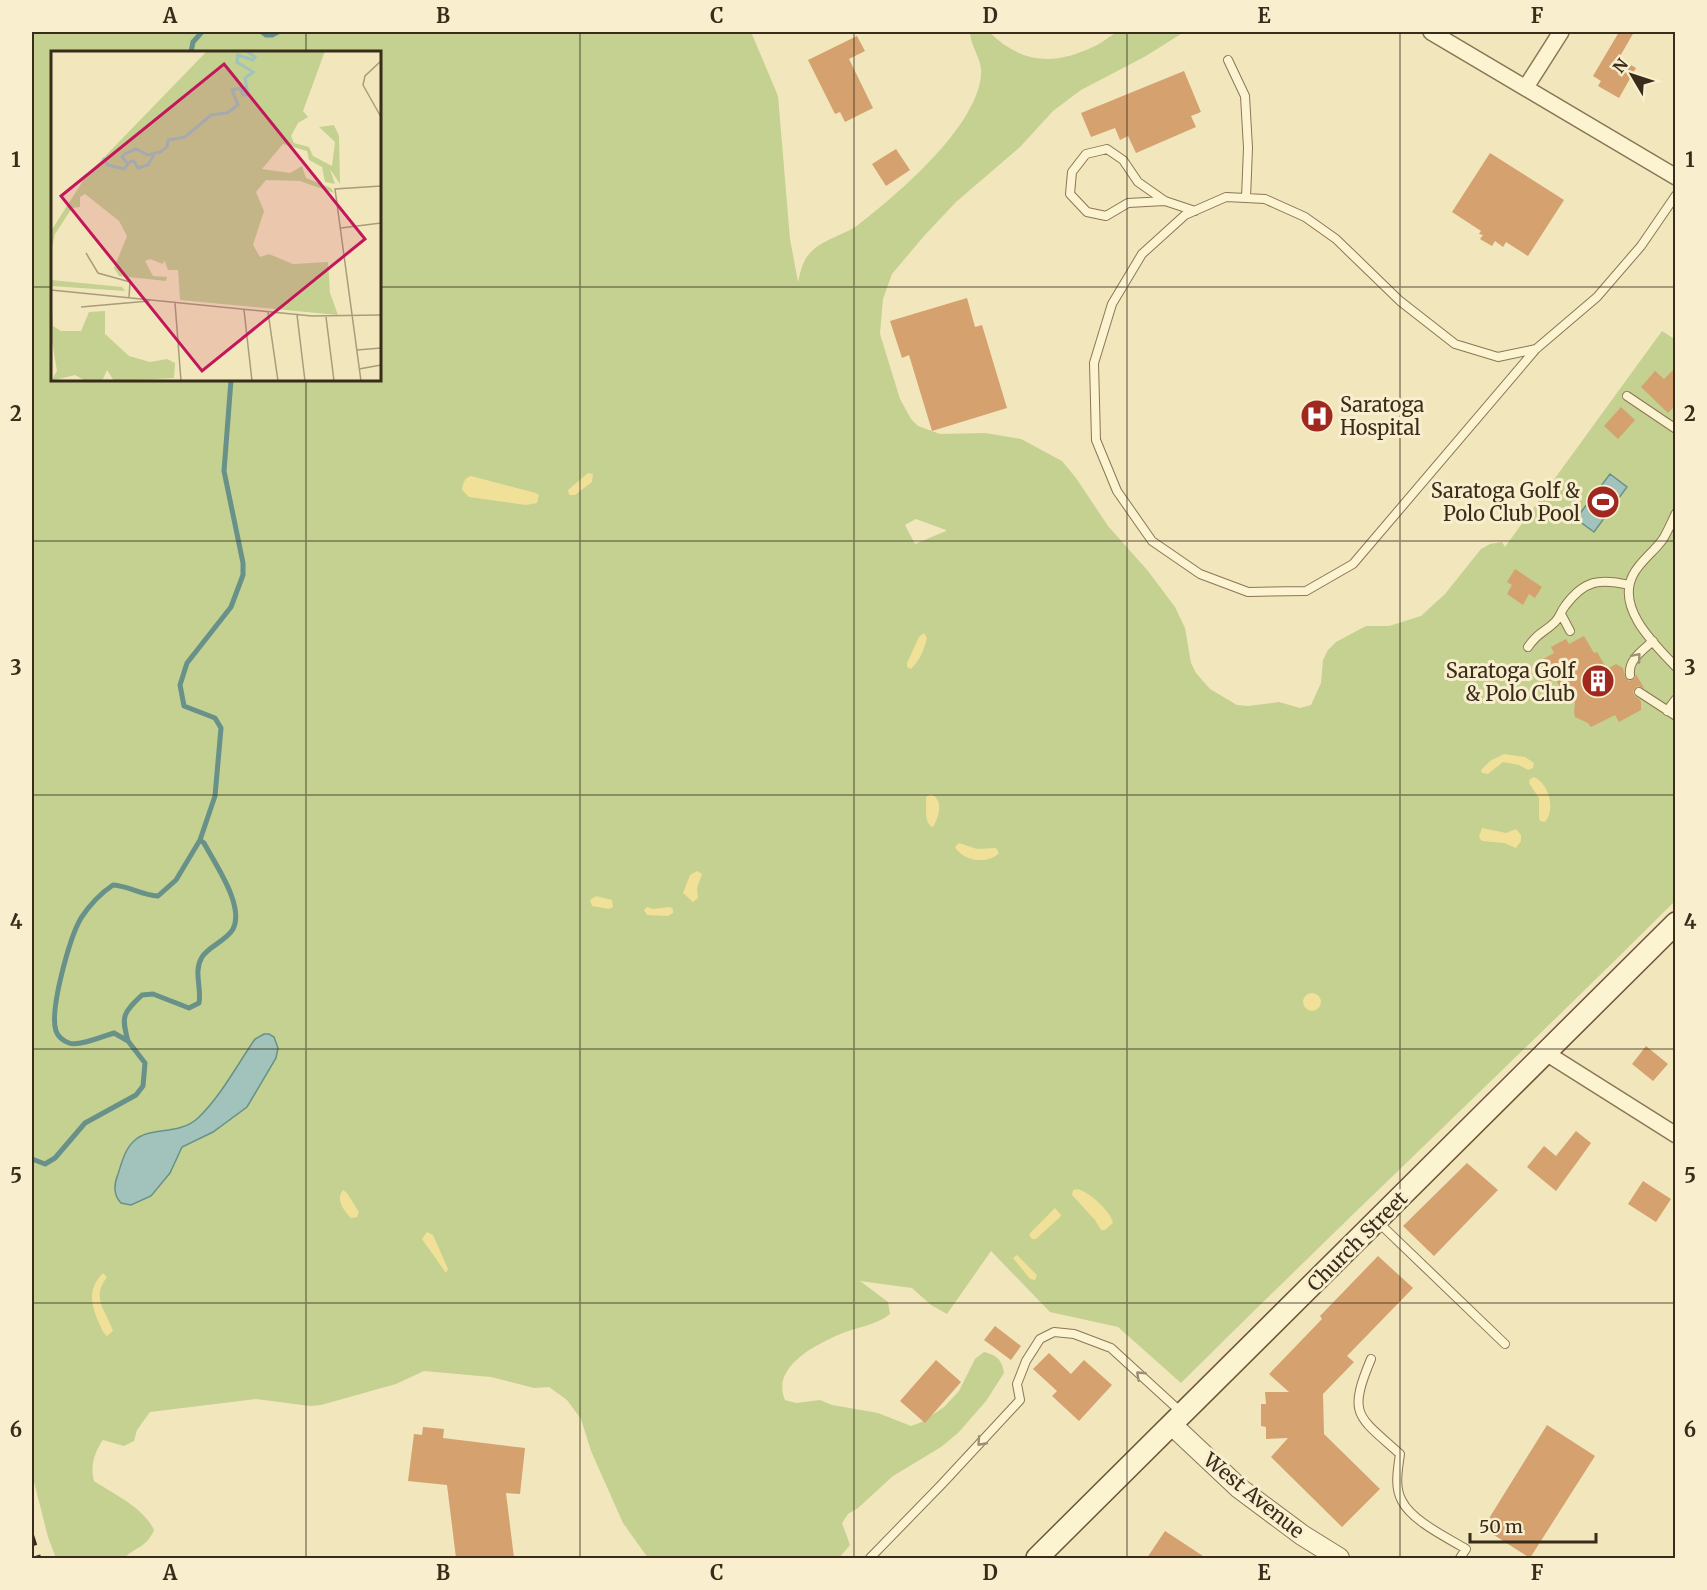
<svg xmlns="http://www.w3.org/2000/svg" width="1707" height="1590" font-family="Merriweather,serif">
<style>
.green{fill:#c4d190;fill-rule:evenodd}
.sand{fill:#f1e097}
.water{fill:#a1c3bc;stroke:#68918a;stroke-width:1.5}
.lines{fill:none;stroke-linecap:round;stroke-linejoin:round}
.stream{stroke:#68918a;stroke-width:5}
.building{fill:#d4a16f}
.service-casing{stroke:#8b7655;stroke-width:10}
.minor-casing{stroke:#8b7655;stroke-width:18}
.tertiary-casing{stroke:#8b7655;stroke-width:22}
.secondary-casing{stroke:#6d5738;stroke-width:24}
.service{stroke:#fcf3d1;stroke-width:8}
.minor{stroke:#fcf3d1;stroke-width:15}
.tertiary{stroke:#fcf3d1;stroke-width:20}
.secondary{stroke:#fcf3d1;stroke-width:21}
.rail{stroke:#392c1b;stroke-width:4.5;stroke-dasharray:10 10;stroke-linecap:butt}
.oneway{stroke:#9a9076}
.grid{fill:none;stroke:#392c1b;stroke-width:1.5;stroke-opacity:0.55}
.labels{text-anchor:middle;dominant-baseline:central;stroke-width:6;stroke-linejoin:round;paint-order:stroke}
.poi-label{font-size:20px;fill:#392c1b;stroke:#f9efce;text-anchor:end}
.street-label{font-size:20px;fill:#392c1b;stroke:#f9efce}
.inset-river{fill:none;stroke:#a1c3bc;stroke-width:3}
.inset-road{fill:none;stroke:#a89c7c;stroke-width:1.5}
.view{fill:#c2185b;fill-opacity:0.15;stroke:#c2185b;stroke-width:3}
.inset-edge{fill:none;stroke:#392c1b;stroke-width:3}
.neatline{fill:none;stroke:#392c1b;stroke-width:2}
.grid-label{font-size:20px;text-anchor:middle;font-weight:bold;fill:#392c1b}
</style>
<rect width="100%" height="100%" fill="#f2e6bd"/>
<!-- green -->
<path class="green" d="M32,32h719l27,64 12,143 8,43c2,-7 3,-15 7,-22 10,-19 36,-23 53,-35 39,-30 119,-98 123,-150 2,-15 -11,-29 -11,-43h19c33,32 65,34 106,14 8,-3 16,-12 24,-14 10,-4 52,0 65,0l-38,24 -65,34 -28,21 -33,36 -64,55 -32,34 -32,38 -9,25 -3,35 20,65 11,20 7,7 22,8 45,-1 36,6 41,22 14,17 32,48 40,45 27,36 10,21 6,35 5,10 14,16 27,16 11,1 31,-4 21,6 11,-3 10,-22 2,-23 5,-10 8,-8 30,-16h23l32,-10 24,-22 36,-45 9,-5 12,-2 3,5 157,-216 14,9 -1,561c-163,162 -331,320 -494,482l-63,-56 -68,-15 -59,-61 -44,63 -16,-9 -19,-17 -52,-7 28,21 2,12c-15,12 -34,13 -52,21 -25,11 -67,33 -53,65l11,3 24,-3 12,5 46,8 33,13 11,-4 22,-15 15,-16 16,-32 9,-7c13,3 18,8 20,21l-18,28 -28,32 -17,14 -48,29 -35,32 -10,6 -6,9 8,22 -11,13h-191l-25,-35 -32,-72 -10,-32 -14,-19 -18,-13 -15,1 -43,-11 -67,-6 -28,13 -75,21 -11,1 -54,-7 -106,13 -13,18 -3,11 -10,5 -21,-6c-9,13 -13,26 -9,41 21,14 49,26 60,49 -8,18 -17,16 -30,28h-68l-8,-21 -16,-63zM52,52h328v328h-328zM916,519l30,11v1l-31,13 -10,-19z"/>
<!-- sand -->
<path class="sand" d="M588,473l5,1 -1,8 -17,13h-6l-1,-5z
M471,476l65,17 3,2 -2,8 -11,2 -57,-8 -7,-7c1,-7 2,-12 9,-14z
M924,633l3,5c-3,12 -7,22 -16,31l-4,-2v-4l12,-26z
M1504,754l21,3 9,6 -1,5 -5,2 -9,-5 -16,-3 -15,12 -6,-1 -1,-3 9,-9z
M1534,777c15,7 22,32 11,45l-5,-1 -1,-3v-20l-10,-15 1,-4z
M931,794c13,6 8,23 2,33 -10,-4 -6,-19 -7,-30z
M1482,828l24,5 10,-4 5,6v6l-5,7 -12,-5 -22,-2 -3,-4z
M959,843l18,6 19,-1 3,5c-12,12 -36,8 -44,-6z
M697,871l5,3 -5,14 1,10 -5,4 -10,-9 7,-18z
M596,896l16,4 1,7 -4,2 -17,-3 -2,-6z
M647,907l6,2 17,-2 3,2v4l-5,3 -21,-1 -3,-5z
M1303 1002a9 9 0 1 1 18 0a9 9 0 1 1-18 0Z
M1077,1189c11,2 34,22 36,34l-8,7h-4l-6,-10 -23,-25 1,-5z
M343,1190l4,3 12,19 -2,5 -6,1c-7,-7 -16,-19 -8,-28z
M1055,1208l6,7 -1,2 -24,22h-4l-3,-4 2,-3z
M427,1232l6,3 15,34 -2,4 -24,-34z
M1017,1255l20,20 -2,5 -5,-1 -17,-21z
M103,1273l4,4c-16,22 -2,31 6,54l-6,5c-5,-4 -5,-7 -8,-13 -8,-18 -12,-34 4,-50z"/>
<!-- water -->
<path class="water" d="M1610,474l17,13 -33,45 -15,-11 -1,-5z
M264,1034h5l5,3 4,11 -2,10 -29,49 -34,25 -31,15 -12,26 -19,23 -20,9 -10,-2c-8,-8 -7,-19 -3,-29 4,-12 7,-25 16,-33 15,-15 45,-5 64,-23 23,-22 39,-53 57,-79z"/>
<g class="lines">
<!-- stream -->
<path class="stream" d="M262,32l4,3h6l6,-3
M191,52l2,-10 9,-10
M128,1041c-7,-25 -5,-28 14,-46l11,-1 36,14 10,-5c3,-15 -6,-31 3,-46 7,-11 24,-16 31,-28 12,-23 -18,-65 -29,-86l-4,-3
M32,1159l13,5 10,-6 30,-35 51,-28 7,-9 2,-23 -17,-22 -14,-8c-10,3 -36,14 -45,10 -5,-2 -11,-6 -13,-12 -7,-21 14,-94 25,-113 8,-12 20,-25 32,-33 16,1 28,10 45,11l18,-16 24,-40 15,-44 6,-68 -6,-10 -31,-12 -4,-21 7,-22 44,-56 12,-32v-12l-19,-92 7,-91"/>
</g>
<!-- building -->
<path class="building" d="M1619,32h15l-15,26 17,10 -17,30 -21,-12 3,-5 -8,-5z
M857,36l8,15 -16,8 24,49 -28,14 -5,-10 -5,2 -27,-54z
M1184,71l17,41 -10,4 5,11 -60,26 -8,-17 -8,4 -5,-12 -24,9 -10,-24z
M896,149l14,21 -24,16 -14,-22z
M1490,153l74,47 -36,56 -22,-14 -3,5 -8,-6 -3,5 -12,-7 3,-4 -4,-1 2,-3 -29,-19z
M967,298l8,29 7,-2 25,83 -75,23 -23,-76 -7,3 -12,-37z
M1676,367v38l-8,8 -27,-26 14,-16 9,8z
M1621,407l14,13 -17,19 -14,-13z
M1515,569l27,18 -7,11 -6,-4 -6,11 -16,-11 5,-9 -5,-3z
M1584,636l10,17 3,-1 10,17 9,-5 7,4 2,9 4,4 6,-3 1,-4 8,14 -7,-2 -4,5 1,4 7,6v9l-22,12 -4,-7 -24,12 -3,-4 -13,-6 -1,-5 1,-9 -9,-15 -4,3 -7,-13 -10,6 -11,-20 20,-11 -3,-6 15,-8 3,5z
M1646,1046l22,18 -15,17 -21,-17z
M1576,1131l15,12 -35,48 -29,-24 17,-21 12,10z
M1467,1163l31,27 -64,66 -31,-30z
M1643,1181l28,18 -15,23 -28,-18z
M1378,1256l35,32 -66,68 7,6 -31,32 1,40 56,55 -38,38 -71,-70 17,-19 -22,1v-12l-5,-1v-22h5l-1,-12h24l-20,-18 53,-55 -2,-3z
M995,1326l26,20 -10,14 -27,-20z
M1049,1353l22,21 13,-14 28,25 -33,36 -27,-25 5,-5 -24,-22z
M936,1360l25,22 -36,41 -25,-22z
M1547,1425l48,31 -65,102 -47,-30z
M423,1427l21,2 -1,9 82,10 -5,46 -14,-1 8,65h-58l-9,-73 -39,-4 6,-47 8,1z
M1165,1531l41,27h-59z"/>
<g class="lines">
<!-- service casing -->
<g class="service-casing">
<path id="service" d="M1228,60l17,36 3,52 -2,50
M1165,201l-37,2 -22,13 -19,-4 -17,-18 2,-22 14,-18 21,-5 16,11 15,22 27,19 30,10
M1536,349l-38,8 -43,-13 -55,-43 -64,-62 -31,-22 -40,-18 -39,-2 -41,18 -43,39 -30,50 -18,59 2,77 21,51 35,50 48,33 48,18 58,-1 47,-27 183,-215 61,-52 44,-51 35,-51
M1627,396l49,33
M1676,513c-4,8 -8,18 -13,26 -8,12 -23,22 -30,36 -17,33 21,69 43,92
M1561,614l9,17
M1528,647c10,-15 16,-14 27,-25 5,-5 6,-11 10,-16 19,-26 35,-28 64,-21
M1630,675c-2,-15 12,-24 23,-34
M1639,692l37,24
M1667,711l9,-12
M1378,1222l127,122
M1371,1359c-24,57 -13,57 29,95 -2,15 -6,33 2,47 10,20 46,37 64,48l-6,9
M870,1558l72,-74 78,-84 -3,-16 9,-23 14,-22 14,-7 20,2 37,14 71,65"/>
</g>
<!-- minor casing -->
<g class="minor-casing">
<path id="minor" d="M1431,32l245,145
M1526,87l35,-55
M1546,1053l130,82"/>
</g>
<!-- tertiary casing -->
<g class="tertiary-casing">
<path id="tertiary" d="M1172,1425l67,63 63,47 37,23"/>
</g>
<!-- secondary casing -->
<g class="secondary-casing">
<path id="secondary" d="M1037,1558l639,-635"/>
</g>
<!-- service -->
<use href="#service" class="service"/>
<!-- minor -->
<use href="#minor" class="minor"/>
<!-- tertiary -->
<use href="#tertiary" class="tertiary"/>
<!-- secondary -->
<use href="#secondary" class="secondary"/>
<!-- rail -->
<path class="rail" d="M32,1536l7,22"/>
</g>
<!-- one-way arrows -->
<defs><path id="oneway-chevron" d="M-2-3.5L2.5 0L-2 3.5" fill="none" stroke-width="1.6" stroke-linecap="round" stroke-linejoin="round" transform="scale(1.5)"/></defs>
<g class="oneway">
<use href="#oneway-chevron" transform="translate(1637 657) rotate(-50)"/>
<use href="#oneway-chevron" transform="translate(1140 1375) rotate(-137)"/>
<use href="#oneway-chevron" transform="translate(981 1442) rotate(132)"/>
</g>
<!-- grid -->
<path class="grid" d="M306,32v20M580,32v1526M854,32v1526M1127,32v1526M1400,32v1526M32,287h20M380,287h1296M306,380v1178M32,541h1644M32,795h1644M32,1049h1644M32,1303h1644"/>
<!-- icons -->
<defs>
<g id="hospital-disc" transform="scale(1.725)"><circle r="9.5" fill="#a0281f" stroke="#f9efce"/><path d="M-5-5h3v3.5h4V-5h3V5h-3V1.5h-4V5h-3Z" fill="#fff"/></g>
<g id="stadium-disc" transform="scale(1.725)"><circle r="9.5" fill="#a0281f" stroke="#f9efce"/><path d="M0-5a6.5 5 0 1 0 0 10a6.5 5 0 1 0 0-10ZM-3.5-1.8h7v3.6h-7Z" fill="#fff"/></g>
<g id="building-disc" transform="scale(1.725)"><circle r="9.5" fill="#a0281f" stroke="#f9efce"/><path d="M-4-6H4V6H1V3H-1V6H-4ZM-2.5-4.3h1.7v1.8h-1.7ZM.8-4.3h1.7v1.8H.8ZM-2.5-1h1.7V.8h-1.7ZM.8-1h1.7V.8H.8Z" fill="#fff"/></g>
</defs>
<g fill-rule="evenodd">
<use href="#hospital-disc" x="1317" y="416"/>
<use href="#stadium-disc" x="1603" y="502"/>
<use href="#building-disc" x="1598" y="681"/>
</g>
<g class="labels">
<!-- poi labels -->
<g class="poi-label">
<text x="1340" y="404" text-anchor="start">Saratoga<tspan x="1340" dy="23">Hospital</tspan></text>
<text x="1580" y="490">Saratoga Golf &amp;<tspan x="1580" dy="23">Polo Club Pool</tspan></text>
<text x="1575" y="670">Saratoga Golf<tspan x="1575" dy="23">&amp; Polo Club</tspan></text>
</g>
<!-- street labels -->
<g class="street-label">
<text transform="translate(1357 1241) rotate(-45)">Church Street</text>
<text transform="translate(1254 1495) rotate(39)">West Avenue</text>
</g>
</g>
<!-- overview -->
<g transform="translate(51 51)">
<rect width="330" height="330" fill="#f2e6bd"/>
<path d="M156,0h118l-22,60 5,6 -10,6 -7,13 3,7 15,4 4,9 19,10 3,-24 -16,-15 15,-2 5,11 1,48 -10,-15 5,15 -10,-2 -3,-15 -13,-7 -2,-9 -24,-7 -21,25 28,4 12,-7 4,12 25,10 3,5 -34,-12 -34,-1 -10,12 8,19 -11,34 7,12 9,-3 24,10 35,-2 2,31 8,22 -158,-15 -2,-30h-10l-4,-10 -1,4 -13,-5 -5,2 8,15 14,1 -1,4 -47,-5 -5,-8 13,-32 -8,-15 -34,-27 -5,3v10l-8,1 -17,26 -4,18v-21l35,-55zM0,229l71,7 3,4 -74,-5zM0,246l2,29 8,5h20l8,-19 16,-1v23l24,22 21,6 17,-3 8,4 -1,15 -60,3 -7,-11 -4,9 -7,2 -12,-1 -9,-5 -24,6 6,-10 -6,-36z" fill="#c4d190"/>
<path class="inset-river" d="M52,107l5,7 16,4 4,-5 -6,-7 3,-3 11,-5 12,6 12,-3 7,-5 1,-7 17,-3 26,-22 16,-2 11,-8 -6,-15 8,-2 3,7h5l-3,-17 8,-6 -16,-10 1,-7 15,5 2,-3 -9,-6M78,111l5,-1 4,7 10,-3 6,-10"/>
<path class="inset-road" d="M330,10l-16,15 -2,9 18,32M290,177l40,-5M35,202l12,20 32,9 -1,16M0,239l261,26 69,-1M124,252l6,78M30,256l68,-6M193,259l8,71M217,261l10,69M246,264l8,66M275,266l8,64M306,299l24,-2M308,318l22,-4M310,330l-26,-192 46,-3"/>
<path class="view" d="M173,13l141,175 -163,132 -141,-175z"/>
<rect width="330" height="330" class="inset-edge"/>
</g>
<!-- border -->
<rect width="1707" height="1590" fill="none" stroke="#f9efce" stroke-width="66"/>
<!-- north arrow -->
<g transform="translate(1632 75) rotate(309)" stroke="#f9efce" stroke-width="4.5" paint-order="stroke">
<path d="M0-4.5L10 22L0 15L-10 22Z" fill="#392c1b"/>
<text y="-9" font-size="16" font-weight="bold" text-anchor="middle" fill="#392c1b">N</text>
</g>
<!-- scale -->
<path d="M1470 1533v9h126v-9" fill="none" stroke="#392c1b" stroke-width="3"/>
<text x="1479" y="1533" font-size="18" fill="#392c1b" stroke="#f9efce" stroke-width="4.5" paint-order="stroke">50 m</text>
<rect x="33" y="33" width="1641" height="1524" class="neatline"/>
<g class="grid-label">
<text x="170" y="23">A</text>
<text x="443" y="23">B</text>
<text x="717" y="23">C</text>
<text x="990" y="23">D</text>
<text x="1264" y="23">E</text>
<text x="1537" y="23">F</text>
<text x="16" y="167">1</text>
<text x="1690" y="167">1</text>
<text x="16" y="421">2</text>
<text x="1690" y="421">2</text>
<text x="16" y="675">3</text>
<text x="1690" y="675">3</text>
<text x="16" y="929">4</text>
<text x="1690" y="929">4</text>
<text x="16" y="1183">5</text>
<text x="1690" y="1183">5</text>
<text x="16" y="1437">6</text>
<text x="1690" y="1437">6</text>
<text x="170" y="1580">A</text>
<text x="443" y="1580">B</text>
<text x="717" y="1580">C</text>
<text x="990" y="1580">D</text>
<text x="1264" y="1580">E</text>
<text x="1537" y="1580">F</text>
</g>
</svg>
